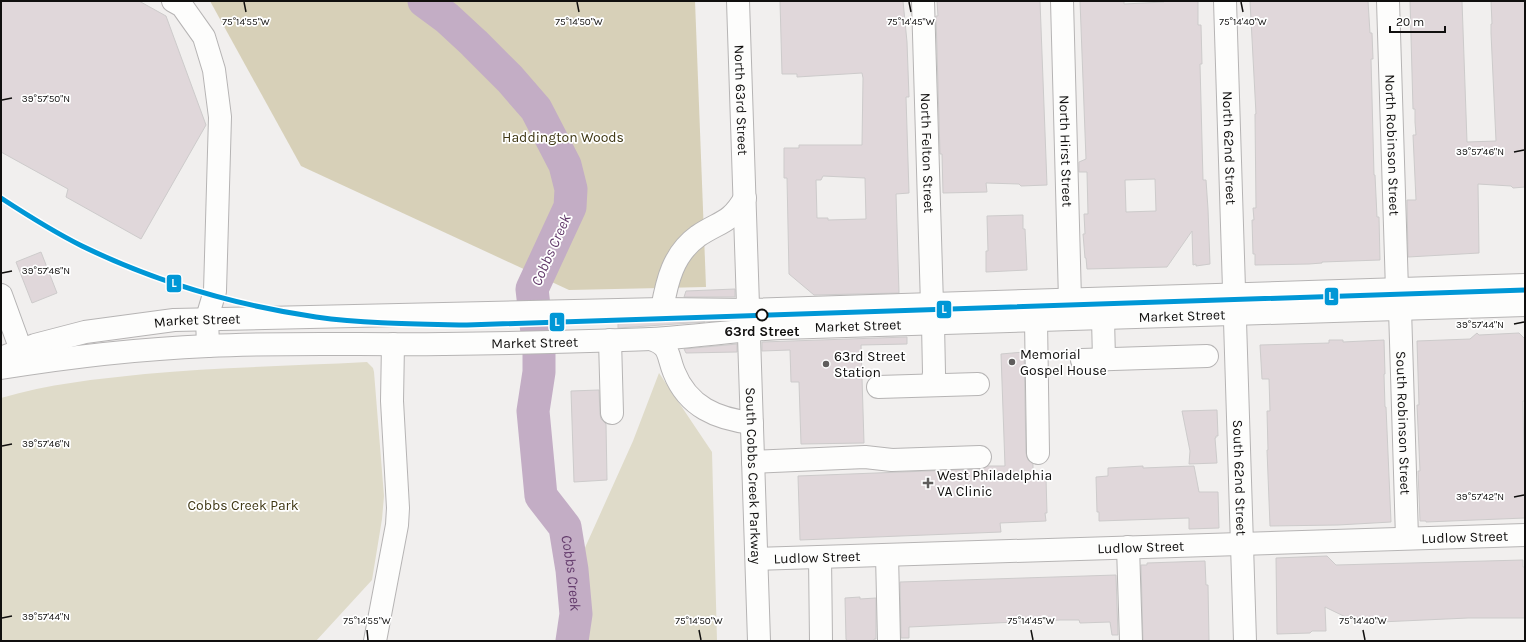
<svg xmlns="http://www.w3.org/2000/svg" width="1526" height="642" font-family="Karla,sans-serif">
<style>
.green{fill:#dfdbc9}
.forest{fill:#d7d0b8}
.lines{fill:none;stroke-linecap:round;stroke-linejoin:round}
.river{stroke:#c3adc5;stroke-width:33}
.building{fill:#e0d7da;stroke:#cdcbcb;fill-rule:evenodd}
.minor-casing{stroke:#b6b4b4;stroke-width:24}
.major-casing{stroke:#b6b4b4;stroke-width:24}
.minor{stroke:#fdfdfc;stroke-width:22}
.major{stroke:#fdfdfc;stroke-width:22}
.metro-1-casing{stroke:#fff;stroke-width:8}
.metro-1{stroke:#0097d6;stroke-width:5}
.ticks{fill:none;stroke:#100f0e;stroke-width:1.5}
.stop-dot{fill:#fff;stroke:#100f0e;stroke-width:2}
.poi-dot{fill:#5f5d5c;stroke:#fff;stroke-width:1.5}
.labels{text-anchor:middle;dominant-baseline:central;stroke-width:3.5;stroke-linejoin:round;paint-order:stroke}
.street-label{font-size:14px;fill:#100f0e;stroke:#fff}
.park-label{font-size:14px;fill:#3e3612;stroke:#fff}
.stop-label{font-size:14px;font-weight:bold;fill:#100f0e;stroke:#fff}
.poi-label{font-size:14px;fill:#100f0e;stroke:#fff;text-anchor:start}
.water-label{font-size:15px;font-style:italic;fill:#653d6d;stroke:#fff}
.ticks-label{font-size:10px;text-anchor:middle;fill:#100f0e;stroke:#fff;stroke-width:3.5;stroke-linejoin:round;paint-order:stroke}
.line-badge{stroke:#fff;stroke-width:1.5}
.badge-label{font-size:11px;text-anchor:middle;font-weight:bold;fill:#fff}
</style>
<rect width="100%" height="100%" fill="#f1efee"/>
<!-- green -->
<path class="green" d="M367,362l6,6 1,4 10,124 -2,23 -10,61 -56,61h-315v-243c47,-14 95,-19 144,-24 74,-7 148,-8 222,-12z
M659,373l53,79 5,189h-154l7,-60 63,-140z"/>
<!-- forest -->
<path class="forest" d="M210,1h485l11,286 -137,3 -268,-124z"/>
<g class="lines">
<!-- river -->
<path class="river" id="s1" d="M424,1l23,17 27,25 36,36 26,30 29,56 6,24 -1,18 -38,82 7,61v22l-6,39 8,85 24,31 7,43 4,44 -4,27"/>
</g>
<!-- building -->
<path class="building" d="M1,1h138l27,15 40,109 -65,114 -75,-42 2,-8 -67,-37z
M780,1h123l4,41 2,55h-3l3,96 -13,1 3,99 -85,2 -25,-21 -2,-96h-3v-30h15v-3h63l1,-67 -1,-5 -65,4v-3h-15zM823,176l42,2 1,41 -38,1v-2h-11l-1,-38h5z
M937,1h103l7,184 -26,1 -2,-2 -33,-1 1,9 -44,1 -1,-39h-2l-4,-138h2z
M1080,1h44v3l40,-2v-1h34v24h3l1,39h-2l3,116h3l2,29 2,55 -14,2v-2l-3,1 -1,-34 -25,36 -80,2 -1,-11h-1l-2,-24h2l-1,-20h4l-1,-42h-8v-10l7,-3zM1155,179l1,32 -30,1 -1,-32z
M1250,1h118l2,32h2l1,26h-2l3,116h1l2,42h2l1,43 -58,2v1l-13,1 -54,1v-11h-2l-1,-34h2l-1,-12h3l-1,-94h1z
M1410,1h52l5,141 29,-1 -5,-108v-9h1l-1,-23h34v186l-12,1 -2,-2 -33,-2 1,69 -71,4 -1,-57h9l-3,-65h3l-1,-13v-13h-2z
M1023,215v14h2l2,41 -41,2v-21h2l-1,-35z
M41,252l16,41 -25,10 -16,-41z
M735,289v8h-51l2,-6z
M618,322h87l-87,6z
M1477,333l2,2 40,-2 6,6v62h-2l2,117 -99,4v-1h-6l-2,-50h2l-3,-66h2l-2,-64 53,-2z
M907,337v7l-46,1 3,98 -63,1 -2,-62h-8l-1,-32 -28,1v-9z
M1329,340h14v2l41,-2 1,34h-1l1,33h1l5,115 -53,3 -68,1 -3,-76h1l-1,-39h3l-1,-32h-7l-2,-34 69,-2z
M737,344v8l-51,1 -2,-4z
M1024,352l2,101 2,7 5,4v14h13l1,35h-2l1,8 -46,2 1,9 -201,8 -2,-64 182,-7 8,-3h17l-4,-112z
M599,390l1,24 1,5 5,5 1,56 -33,2 -3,-91z
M1217,410l1,26h-2v2h-1l2,25 -28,1 1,-13 -8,-40z
M1143,466v2l51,-2 5,26h19l1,36 -30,1v-11l-90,3v-9h-2l-1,-35 12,-1v-8z
M1327,556l9,9 187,-5v7h2v51h-57l-110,5 -33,-16 1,24h-14l-2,2 -33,1 -1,-76z
M1205,561l1,24h2l1,56h-66l-2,-76h6v-2z
M1116,575l2,60h-6l-2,-13 -30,1 -1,-3h-19l-151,7v11h-8l-1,-56z
M860,597v2l16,-1v41h-2v2h-27l-1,-2 -1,-41z"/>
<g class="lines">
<!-- minor casing -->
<g class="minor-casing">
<g id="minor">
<path d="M173,1l9,5 22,31 10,33 6,47 -5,174 -8,27 1,28"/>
<path id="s2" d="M923,1l9,304"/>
<path id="s3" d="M1062,1l8,299"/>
<path id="s4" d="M1225,1l20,640"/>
<path id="s5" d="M1388,1l9,289"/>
<path d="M1,295l20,55"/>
<path id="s6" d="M1400,309l7,229"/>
<path d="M1103,318l1,42"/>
<path d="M1036,320l2,133"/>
<path d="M610,340l2,73"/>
<path d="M1082,360l125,-4"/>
<path d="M932,385l2,-12 -1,-49"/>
<path d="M878,387l100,-3"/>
<path d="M753,462l112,-5 27,3 88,-3"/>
<path d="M1128,547l3,94"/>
<path d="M887,555l2,86"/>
<path d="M820,557l1,84"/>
<path id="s7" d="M757,559l768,-24"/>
<path d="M375,641l22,-116 1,-17 -6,-107 1,-57"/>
</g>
</g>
<!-- major casing -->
<g class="major-casing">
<g id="major">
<path id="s8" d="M738,1l21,640"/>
<path d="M662,309c5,-28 11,-55 36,-73 22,-15 32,-12 47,-38"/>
<path d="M651,339c20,7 16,16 23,33 14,35 43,47 78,51"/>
<path id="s9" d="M1,358l34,-13 50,-13 89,-12 488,-11 86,1 777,-25"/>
<path id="s10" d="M1,368c68,-11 137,-19 207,-22 78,-4 157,-1 235,-2 69,-1 139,-2 208,-5 43,-2 86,-9 129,-11l745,-23"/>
</g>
</g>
<!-- minor -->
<use href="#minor" class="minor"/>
<!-- major -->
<use href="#major" class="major"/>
<!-- metro-1 casing -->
<g class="metro-1-casing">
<path id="metro-1" d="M1,198c26,17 53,34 81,48 74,36 152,59 234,71 50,7 101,7 151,8l1058,-35"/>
</g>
<!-- metro-1 -->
<use href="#metro-1" class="metro-1"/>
</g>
<!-- ticks -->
<path class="ticks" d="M244,2l2,10M577,2l2,10M909,2l2,10M1241,2l2,10M2,100l10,-2M1514,152l10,-2M2,273l10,-2M1514,324l10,-2M2,446l10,-2M1514,497l10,-2M2,618l10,-2M367,630l1,10M699,630l2,10M1031,630l2,10M1363,630l2,10"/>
<!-- markers -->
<circle class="stop-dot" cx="762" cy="315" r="5.5"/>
<g class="poi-dot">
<circle cx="1012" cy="362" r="4"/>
<circle cx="826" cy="364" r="4"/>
<path d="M926 477h4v4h4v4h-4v4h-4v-4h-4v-4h4z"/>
</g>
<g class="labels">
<!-- street labels -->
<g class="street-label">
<text stroke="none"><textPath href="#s8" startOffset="99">North 63rd Street</textPath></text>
<text stroke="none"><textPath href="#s5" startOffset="144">North Robinson Street</textPath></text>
<text stroke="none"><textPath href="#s4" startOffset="147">North 62nd Street</textPath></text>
<text stroke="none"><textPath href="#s3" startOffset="150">North Hirst Street</textPath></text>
<text stroke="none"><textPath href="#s2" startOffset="152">North Felton Street</textPath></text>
<text stroke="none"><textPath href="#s10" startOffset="1183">Market Street</textPath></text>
<text stroke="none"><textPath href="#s9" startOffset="201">Market Street</textPath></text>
<text stroke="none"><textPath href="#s10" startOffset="859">Market Street</textPath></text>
<text stroke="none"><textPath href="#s10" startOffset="535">Market Street</textPath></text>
<text stroke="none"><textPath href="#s6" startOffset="114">South Robinson Street</textPath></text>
<text stroke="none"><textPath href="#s8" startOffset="475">South Cobbs Creek Parkway</textPath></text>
<text stroke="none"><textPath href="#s4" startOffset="477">South 62nd Street</textPath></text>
<text stroke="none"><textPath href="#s7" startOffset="708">Ludlow Street</textPath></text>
<text stroke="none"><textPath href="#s7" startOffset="384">Ludlow Street</textPath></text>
<text stroke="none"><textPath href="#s7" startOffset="60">Ludlow Street</textPath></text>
</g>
<!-- park labels -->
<g class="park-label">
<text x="563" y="137">Haddington Woods</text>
<text x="243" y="505">Cobbs Creek Park</text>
</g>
<!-- stop labels -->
<g class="stop-label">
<text x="762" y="331">63rd Street</text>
</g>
<!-- poi labels -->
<g class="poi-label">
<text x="1020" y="354">Memorial<tspan x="1020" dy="16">Gospel House</tspan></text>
<text x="834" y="356">63rd Street<tspan x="834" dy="16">Station</tspan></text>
<text x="937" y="475">West Philadelphia<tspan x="937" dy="16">VA Clinic</tspan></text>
</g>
<!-- water labels -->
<g class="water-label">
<text transform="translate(551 250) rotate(-66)">Cobbs Creek</text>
<text stroke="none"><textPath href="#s1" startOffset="646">Cobbs Creek</textPath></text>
</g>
</g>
<g class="ticks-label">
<text x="246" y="25">75°14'55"W</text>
<text x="579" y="25">75°14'50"W</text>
<text x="1243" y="25">75°14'40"W</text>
<text x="911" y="25">75°14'45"W</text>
<text x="46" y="102">39°57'50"N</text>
<text x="1480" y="155">39°57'46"N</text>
<text x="46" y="274">39°57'48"N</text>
<text x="1480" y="328">39°57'44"N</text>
<text x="46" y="447">39°57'46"N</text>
<text x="1480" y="500">39°57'42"N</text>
<text x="46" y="620">39°57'44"N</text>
<text x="367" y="624">75°14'55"W</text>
<text x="699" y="624">75°14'50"W</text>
<text x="1031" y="624">75°14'45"W</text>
<text x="1363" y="624">75°14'40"W</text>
</g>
<g class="line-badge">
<rect x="166" y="274" width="16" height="19" rx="4" fill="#0097d6"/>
<rect x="1324" y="287" width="15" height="19" rx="4" fill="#0097d6"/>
<rect x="936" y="300" width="16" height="19" rx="4" fill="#0097d6"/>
<rect x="549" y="312" width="16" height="20" rx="4" fill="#0097d6"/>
</g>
<g class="badge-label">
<text x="174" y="287">L</text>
<text x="1331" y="300">L</text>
<text x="944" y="313">L</text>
<text x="557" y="326">L</text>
</g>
<!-- border -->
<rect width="1526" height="642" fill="none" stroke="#100f0e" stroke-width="4"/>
<!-- scale -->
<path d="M1390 26v6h55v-6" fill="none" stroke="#100f0e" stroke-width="2"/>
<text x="1396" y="26" font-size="12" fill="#100f0e" stroke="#ffffff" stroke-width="3" paint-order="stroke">20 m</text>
</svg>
